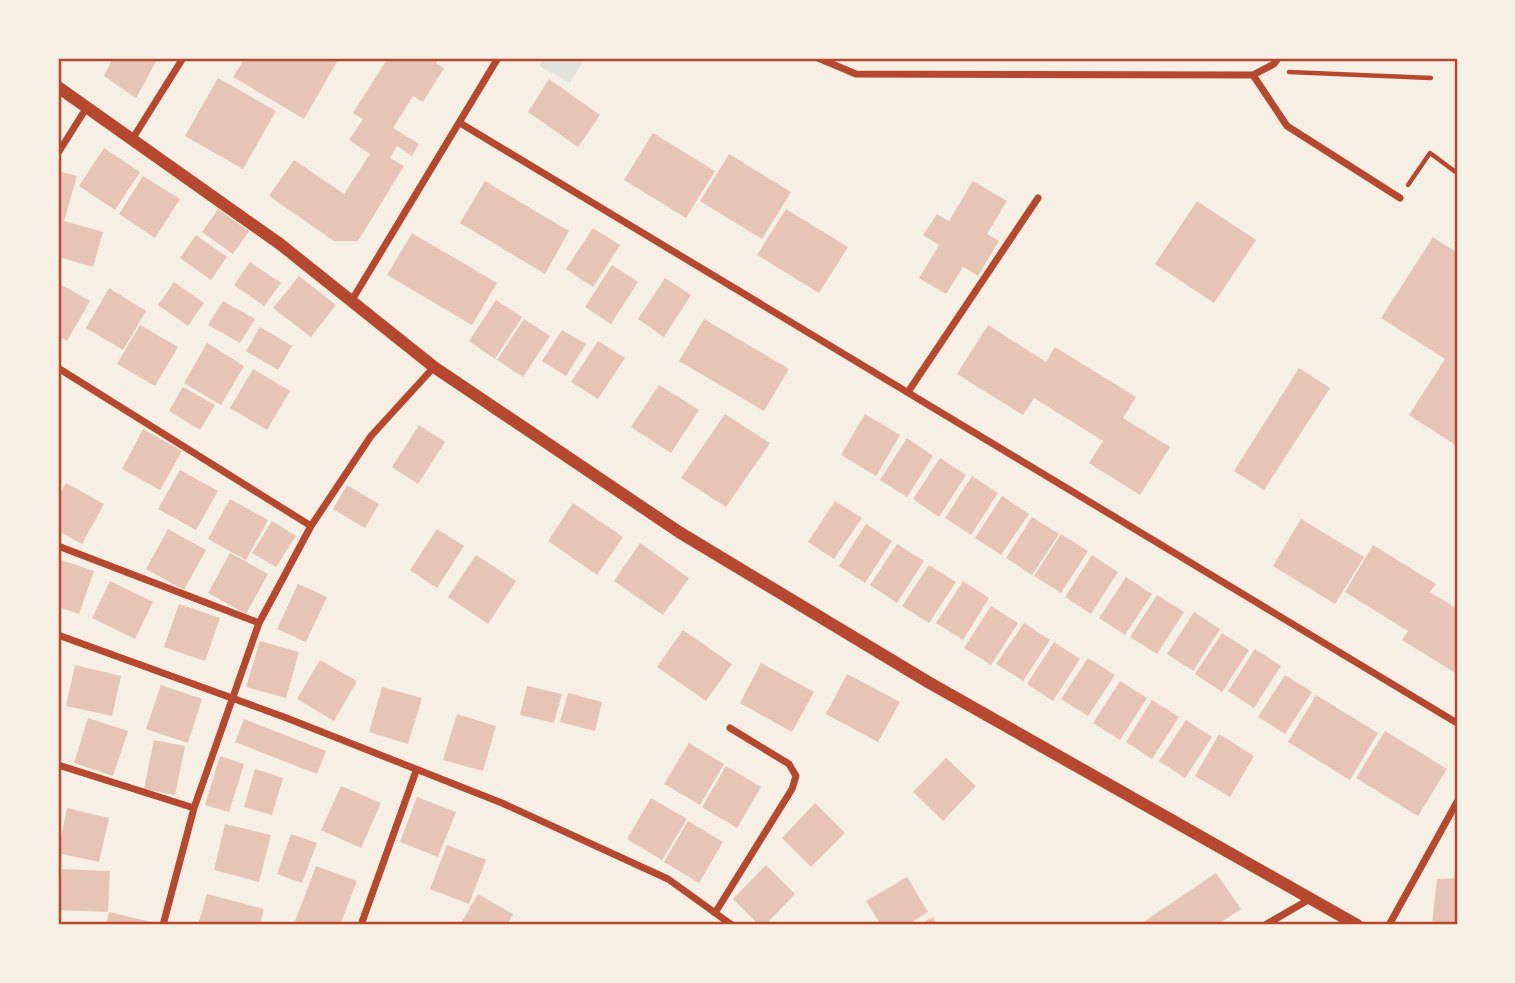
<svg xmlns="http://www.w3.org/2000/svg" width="1515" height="983" font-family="Jost,sans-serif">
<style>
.green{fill:#e2e4dc}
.building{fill:#e6c5b7}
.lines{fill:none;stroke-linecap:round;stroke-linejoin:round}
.path{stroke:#b5482f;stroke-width:4.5}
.minor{stroke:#b5482f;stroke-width:7}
.tertiary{stroke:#b5482f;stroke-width:12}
.neatline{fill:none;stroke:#b5482f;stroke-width:2.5}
</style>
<rect width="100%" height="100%" fill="#f6efe4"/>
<!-- green -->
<path class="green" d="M544,58h41l-15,25 -31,-17z
M996,58h114l-116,3z"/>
<!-- building -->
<path class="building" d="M113,58h45l-22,40 -32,-22z
M245,58h94l-35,61 -71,-42z
M388,58h51l-3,5 8,5 -21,34 -10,-6 -20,32 26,16 -7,12 -15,-10 -7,12 14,8 -46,75h-24l-65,-45 25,-36 50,34 26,-40 -21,-14 14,-21 -10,-6z
M218,78l58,33 -33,58 -58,-33z
M549,79l51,36 -22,32 -50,-35z
M653,133l62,38 -29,47 -62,-38z
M104,148l36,24 -25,38 -36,-24z
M729,154l62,38 -29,47 -62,-38z
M58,171l19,5 -13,45 39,11 -10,35 -35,-10z
M143,176l37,23 -25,39 -36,-24z
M485,181l84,50 -24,43 -85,-51z
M973,181l34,20 -20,33 12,7 -21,35 -15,-9 -17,27 -27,-16 20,-33 -16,-10 14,-21 12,7z
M1197,201l59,39 -42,63 -59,-39z
M218,209l31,22 -16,23 -31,-22z
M786,209l62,38 -29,46 -62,-38z
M593,228l27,17 -27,42 -27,-18z
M412,233l85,50 -25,42 -85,-50z
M196,235l31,22 -16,23 -31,-22z
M1433,237l24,16v193l-48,-31 36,-56 -64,-41z
M250,262l31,21 -17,23 -30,-21z
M612,265l26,17 -27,42 -26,-17z
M299,276l37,29 -25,32 -38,-29z
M665,278l26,17 -27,42 -26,-18z
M174,282l30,21 -16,23 -30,-21z
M58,283l32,18 -23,40 -9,-5z
M109,288l37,23 -23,39 -37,-22z
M496,300l26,17 -27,42 -26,-18z
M223,301l32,18 -15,24 -32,-18z
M524,319l26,17 -27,41 -26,-17z
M704,319l85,50 -25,42 -85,-50z
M140,325l38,22 -23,39 -38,-22z
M988,325l58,37 9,-15 81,50 -13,21 47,29 -30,48 -51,-32 14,-22 -69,-43 -11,17 -66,-41z
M260,327l32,19 -14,24 -32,-19z
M562,330l24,14 -20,32 -24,-15z
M598,341l27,17 -27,41 -27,-17z
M207,343l37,23 -23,39 -37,-22z
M1299,368l31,20 -66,102 -30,-19z
M253,369l37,22 -23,39 -37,-22z
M659,385l40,25 -28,43 -40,-26z
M183,387l32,18 -15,25 -31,-19z
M725,414l45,29 -44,64 -45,-29z
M865,414l35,21 -24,41 -35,-21z
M419,425l26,17 -27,42 -26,-17z
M143,429l39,22 -22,39 -38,-21z
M907,438l26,18 -26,41 -27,-17z
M940,458l26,17 -27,42 -26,-18z
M180,470l38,21 -22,39 -38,-21z
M972,476l26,17 -27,42 -26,-17z
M66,483l38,21 -22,40 -24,-13v-33z
M347,485l32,19 -14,24 -32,-19z
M1002,496l27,18 -28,41 -26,-17z
M230,499l38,21 -22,40 -38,-21z
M835,501l27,17 -28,41 -26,-17z
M573,503l50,34 -26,38 -49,-34z
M1032,517l27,17 -27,41 -26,-17z
M1301,519l63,38 -29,47 -62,-38z
M272,521l24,15 -20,31 -24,-14z
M866,524l26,17 -27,42 -26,-17z
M168,529l38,21 -22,40 -38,-21z
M437,529l27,17 -27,42 -27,-18z
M1061,534l27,17 -27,42 -27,-17z
M640,543l49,35 -26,37 -49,-34z
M897,544l27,17 -27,42 -27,-18z
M1373,545l63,39 -6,8 27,17v65l-55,-34 6,-9 -63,-39z
M230,553l38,21 -22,40 -38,-21z
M476,555l40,26 -28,43 -40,-27z
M1092,555l26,17 -27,42 -26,-17z
M58,559l36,12 -15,43 -21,-7z
M929,565l27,17 -27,41 -27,-17z
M1126,577l26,17 -27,41 -26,-17z
M110,581l43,21 -18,37 -43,-21z
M963,581l26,17 -26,42 -27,-17z
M298,584l29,13 -21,45 -29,-13z
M1157,595l27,17 -27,42 -27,-17z
M179,604l41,14 -15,43 -41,-14z
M991,606l27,17 -27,42 -27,-17z
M1194,612l26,17 -27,42 -26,-17z
M1024,623l26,17 -27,41 -27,-17z
M683,630l49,34 -26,37 -49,-34z
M1222,633l27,17 -27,42 -27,-18z
M260,641l39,11 -13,46 -40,-11z
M1054,642l26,17 -27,42 -26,-17z
M1255,649l26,17 -27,42 -26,-17z
M1088,658l27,17 -27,41 -27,-17z
M320,660l37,21 -23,40 -37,-22z
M761,663l53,29 -22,40 -52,-29z
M75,665l46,11 -9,40 -46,-10z
M847,674l53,28 -22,40 -52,-28z
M1285,675l27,17 -27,42 -27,-17z
M1120,681l27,17 -27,42 -27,-17z
M161,685l41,14 -14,44 -42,-14z
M527,686l35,8 -8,29 -34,-8z
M382,687l40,11 -14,46 -39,-12z
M568,693l34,9 -7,29 -35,-9z
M1316,695l62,38 -28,47 -62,-38z
M1152,700l27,17 -27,42 -26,-17z
M457,714l39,12 -13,45 -40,-11z
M88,718l40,13 -15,45 -39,-13z
M244,719l82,32 -9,23 -82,-32z
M1186,720l26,17 -27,41 -26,-17z
M1385,731l62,38 -29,47 -62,-38z
M1219,734l35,22 -24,41 -35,-21z
M154,740l31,6 -10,49 -31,-6z
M689,743l35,21 -24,41 -36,-21z
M220,756l24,8 -15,48 -24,-7z
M946,758l30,28 -33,35 -30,-29z
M726,766l35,21 -24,41 -35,-21z
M255,769l28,9 -11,37 -28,-8z
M341,786l40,17 -20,45 -40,-18z
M417,797l39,15 -18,45 -38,-15z
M651,798l36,21 -25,41 -35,-21z
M815,803l30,30 -34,34 -29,-29z
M67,808l42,10 -10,44 -41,-9z
M688,821l35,21 -24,41 -35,-21z
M225,824l46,11 -12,47 -45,-12z
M291,834l26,9 -15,40 -25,-9z
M447,845l39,15 -17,44 -39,-15z
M766,865l29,29 -30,31h-6l-26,-26z
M316,866l41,15 -17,44h-35l-10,-4z
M62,869l48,2 -2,41 -48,-2z
M1216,873l25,36 -24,16h-78z
M907,877l21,35 -21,13h-26l-15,-24z
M1457,878v47h-25l5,-46z
M207,894l57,15 -4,16h-62z
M478,894l35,20 -6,11h-47z
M109,912l42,10 -1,3h-44z
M933,917l5,8h-19z"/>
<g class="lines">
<!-- path -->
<path class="path" d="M1289,72l142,6
M1408,185l22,-32 27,20"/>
<!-- minor -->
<path class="minor" d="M818,58l38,16 397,1 21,-11 4,-6
M1253,75l34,51 113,72
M460,123l997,600
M133,138l50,-80
M58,153l29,-46
M352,300l146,-242
M58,368l253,158
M908,392l130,-194
M58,546l201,77
M58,635l226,82 218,86 166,76 64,46
M58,765l136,43
M715,913l77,-124 4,-13 -7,-12 -59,-36
M163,925l31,-117 65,-185 52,-97 60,-90 63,-69
M361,925l55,-154
M1265,925l45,-26
M1389,925l68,-123"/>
<!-- tertiary -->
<path class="tertiary" d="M58,87l222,157 154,123 245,165 249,150 429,243"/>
</g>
<!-- border -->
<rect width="1515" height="983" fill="none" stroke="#f6efe4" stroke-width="119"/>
<rect x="60" y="60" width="1396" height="863" class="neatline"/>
</svg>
